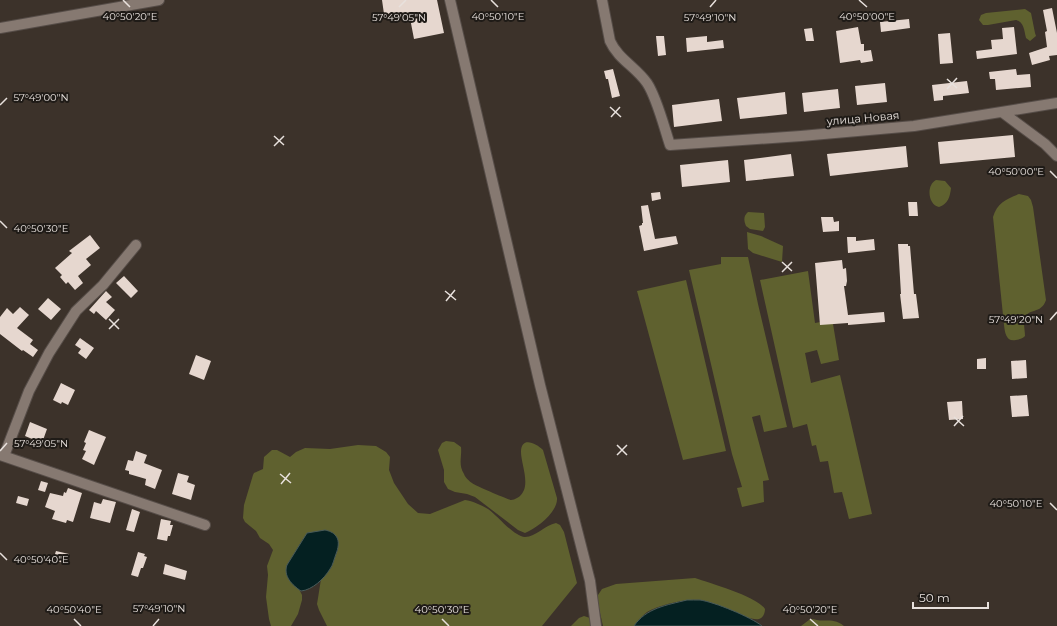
<svg xmlns="http://www.w3.org/2000/svg" width="1057" height="626" font-family="Montserrat,sans-serif">
<style>
.green{fill:#5f612f}
.water{fill:#042021;stroke:#485a59}
.building{fill:#e6d7cf}
.lines{fill:none;stroke-linecap:round;stroke-linejoin:round}
.street-casing{stroke:#564d48;stroke-width:12}
.secondary-casing{stroke:#564d48;stroke-width:12}
.street{stroke:#867971;stroke-width:10}
.secondary{stroke:#867971;stroke-width:10}
.ticks{fill:none;stroke:#e8e1dd;stroke-width:1.5}
.labels{text-anchor:middle;dominant-baseline:central;stroke-width:4;stroke-linejoin:round;paint-order:stroke}
.street-label{font-size:11px;fill:#e8e1dd;stroke:#1f1b17}
.ticks-label{font-size:10px;text-anchor:middle;fill:#e8e1dd;stroke:#1f1b17;stroke-width:4;stroke-linejoin:round;paint-order:stroke}
</style>
<rect width="100%" height="100%" fill="#3c322a"/>
<!-- green -->
<path class="green" d="M1025,9l6,4 4,20 1,3 -6,5 -4,-3c-2,-8 -2,-16 -10,-18l-28,5h-5l-4,-5 2,-5 5,-2z
M936,180l9,1 6,7c-1,9 -3,16 -12,19 -11,-2 -13,-22 -3,-27z
M1019,194l9,2 3,4 2,7 13,93c-5,15 -18,7 -21,19 -2,5 0,11 0,17 -3,3 -5,3 -9,4 -10,2 -11,-7 -12,-15l-11,-108c4,-14 13,-18 26,-23z
M748,212l16,1 1,14 -2,4 -13,-2 -4,-3c-2,-5 -3,-10 2,-14z
M747,232l14,4 22,10 -1,16 -29,-9 -5,-4z
M721,257h27l10,47 29,123 -23,5 -4,-17 -8,2 17,63 -6,1 1,21 -22,5 -5,-19 5,-1 -10,-33 -43,-184 32,-6z
M808,271l7,52 11,-2 7,3 6,36 -18,4 -4,-14 -12,3 6,30 29,-8 32,139 -23,5 -7,-27 -8,1 -6,-32 -8,1 -4,-17 -4,1 -5,-22 -14,4 -33,-148z
M686,280l40,171 -43,9 -46,-169z
M446,441l8,1 7,5c1,11 -3,17 3,27 1,3 5,7 8,9 4,3 35,16 39,17 2,0 4,-1 6,-2 16,-9 4,-33 4,-46 0,-16 15,-9 22,-2l14,48c1,14 -20,30 -32,35l-7,-3 -43,-33 -8,-3 -12,-2 -7,-3 -4,-7v-12l-6,-20 4,-7z
M358,445l18,1 10,6 4,5 -1,13 5,13 14,21 10,9 12,1 35,-14c8,1 16,5 23,9 10,7 25,27 37,28 11,0 20,-12 31,-14l4,2 4,7 13,51 -35,43h-215l-8,-16 -2,-6 1,-6 3,-19 10,-11 7,-19 -35,-10 -16,26 15,30v5l-4,14 -7,12h-20l-2,-7 -3,-22 2,-22 -1,-9 6,-16 -4,-6 -9,-6 -4,-7 -11,-9 -2,-4 1,-13 9,-30 1,-2 9,-4 1,-12 8,-7h5l13,7 6,-5 9,-4 25,1z
M695,578c15,5 63,19 70,31 0,4 -2,9 -6,10 -9,3 -46,-17 -58,-19 -13,-2 -43,5 -54,12 -5,4 -10,9 -13,14h-31l-5,-22v-9l4,-6 14,-5z
M584,616l6,2 1,8h-20l8,-8z
M813,619c13,4 19,-2 31,7h-43l8,-6z"/>
<!-- water -->
<path class="water" d="M325,530c4,1 8,2 11,6 4,5 2,13 0,18 -2,5 -3,11 -6,15 -6,10 -18,21 -29,22 -9,-6 -18,-15 -14,-26l20,-32z
M687,600c4,0 9,0 13,0 14,2 51,17 62,26h-128c12,-18 33,-21 53,-26z"/>
<!-- building -->
<path class="building" d="M382,0h55l7,33 -30,6 -5,-26 -25,1z
M1052,8l5,25v22l-8,1 1,4 -18,5 -3,-12 18,-6 -2,-15 2,-1 -4,-21z
M909,19l1,9 -29,4 -1,-10z
M858,27l3,17h3v7l7,-1 2,11 -12,2 -1,-3 -20,3 -4,-32z
M1014,27l3,27 -40,5 -1,-8 16,-2 -1,-9 12,-1 -1,-11z
M812,28l2,13h-8l-2,-12z
M950,33l3,30 -13,1 -2,-30z
M656,36h8l2,19 -8,1z
M707,36v6l16,-2 1,8 -37,4 -1,-14z
M613,69l7,27 -8,2 -4,-19h-2l-2,-8z
M1016,69l1,6 13,-1 1,13 -35,3 -1,-11h-5l-1,-7z
M967,81l2,12 -26,3v4l-9,1 -2,-16z
M885,83l2,19 -30,3 -2,-19z
M838,89l2,19 -36,4 -2,-19z
M785,92l2,22 -47,5 -3,-21z
M719,99l3,22 -48,6 -2,-22z
M1013,135l2,22 -75,7 -2,-22z
M906,146l2,21 -78,9 -3,-22z
M791,154l3,22 -48,5 -2,-21z
M728,160l2,22 -48,5 -2,-22z
M660,192l1,7 -9,2 -1,-8z
M908,202h9l1,14h-9z
M648,205l7,34 21,-3 2,8 -34,7 -5,-25 3,-1v-2h1l-2,-17z
M821,217h12l1,5 5,-1v10l-16,1z
M90,235l10,13 -14,11 5,6 -13,11 5,7 -8,7 -7,-8 -2,2 -6,-7 2,-2 -7,-7 17,-15 -3,-2z
M847,237h9v4l18,-2 1,11 -27,3z
M898,244h10v2h2l4,48h2l3,24 -16,1 -3,-25h1z
M842,260l1,9 3,-1 1,13 -1,5h-2l4,29 36,-3 1,10 -37,3v-2l-28,2 -5,-62z
M124,276l14,15 -7,7 -15,-15z
M106,291l6,6 -6,5 9,8 -9,10 -10,-9 -2,3 -5,-4z
M48,298l13,11 -10,11 -13,-11z
M20,307l9,8 -12,13 16,12 -3,4 8,6 -5,7 -10,-7 -1,1 -22,-17v-17l7,-9 6,6z
M80,338l14,10 -8,11 -8,-6 3,-4 -6,-4z
M196,355l15,6 -7,19 -15,-6z
M986,358v11h-9v-10z
M1026,360l1,18 -15,1 -1,-18z
M61,383l14,7 -7,15 -6,-3 -1,2 -8,-4z
M1027,395l2,21 -17,1 -2,-21z
M962,401l1,18 -14,1 -2,-18z
M30,422l17,7 -5,14 -17,-7z
M89,430l17,7 -12,28 -12,-6 4,-8 -3,-1 3,-7 -2,-1z
M136,451l11,4 -3,8 18,7 -7,19 -10,-4 1,-6 -17,-5v-3l-4,-1 3,-10 5,1z
M178,473l11,3 -2,6 8,3 -4,15 -19,-6z
M41,481l7,2 -3,9 -7,-2z
M68,488l14,5 -9,29 -6,-2 -1,3 -14,-4 3,-8 -10,-4 5,-14 13,3 1,-4 2,1z
M18,496l11,3 -2,7 -11,-3z
M103,499l13,3 -6,21 -20,-5 4,-16 7,2z
M132,509l8,3 -6,20 -8,-2z
M161,519l10,2 -1,4h3l-3,11h-2l-1,5 -10,-2z
M56,551l13,3 -2,10 -14,-4z
M138,552l7,2 -1,2 3,1 -4,11h-2l-3,9 -7,-2z
M165,564l22,7 -2,9 -22,-6z
M789,604l8,2 -1,8 -8,-1z"/>
<g class="lines">
<!-- street casing -->
<g class="street-casing">
<path id="street" d="M450,0l90,385 50,196 6,45
M602,0l8,41c8,18 26,26 37,42 10,15 17,44 23,62l131,-9 113,-10 143,-23
M1002,112l43,32 12,12
M0,455l205,70
M4,456l25,-65 20,-38 27,-42 27,-26 33,-40"/>
</g>
<!-- secondary casing -->
<g class="secondary-casing">
<path id="secondary" d="M0,28l159,-28"/>
</g>
<!-- street -->
<use href="#street" class="street"/>
<!-- secondary -->
<use href="#secondary" class="secondary"/>
</g>
<!-- ticks -->
<path class="ticks" d="M123,0l7,7M491,0l7,7M859,0l8,7M399,7l7,-7M710,7l6,-7M947,79l10,9M947,89l10,-11M0,105l7,-7M610,107l11,10M611,117l9,-10M274,136l10,9M274,146l10,-10M1050,171l7,7M0,221l7,7M782,262l10,9M782,272l10,-10M445,291l11,9M446,301l9,-11M109,319l10,10M1050,320l7,-8M109,329l10,-10M954,417l10,9M954,426l9,-10M617,445l10,10M0,451l7,-8M617,455l10,-10M280,474l11,9M281,484l9,-11M1050,503l7,7M0,553l7,7M74,619l7,7M442,619l7,7M810,619l8,7M153,626l6,-7"/>
<g class="labels">
<!-- street labels -->
<g class="street-label">
<text transform="translate(863 118) rotate(-5)">улица Новая</text>
</g>
</g>
<g class="ticks-label">
<text x="867" y="20">40°50'00"E</text>
<text x="130" y="20">40°50'20"E</text>
<text x="498" y="20">40°50'10"E</text>
<text x="399" y="21">57°49'05"N</text>
<text x="710" y="21">57°49'10"N</text>
<text x="41" y="101">57°49'00"N</text>
<text x="1016" y="175">40°50'00"E</text>
<text x="41" y="232">40°50'30"E</text>
<text x="1016" y="323">57°49'20"N</text>
<text x="41" y="447">57°49'05"N</text>
<text x="1016" y="507">40°50'10"E</text>
<text x="41" y="563">40°50'40"E</text>
<text x="159" y="612">57°49'10"N</text>
<text x="74" y="613">40°50'40"E</text>
<text x="442" y="613">40°50'30"E</text>
<text x="810" y="613">40°50'20"E</text>
</g>
<!-- scale -->
<path d="M913 602v6h75v-6" fill="none" stroke="#e8e1dd" stroke-width="2"/>
<text x="919" y="602" font-size="12" fill="#e8e1dd" stroke="#1f1b17" stroke-width="3" paint-order="stroke">50 m</text>
</svg>
